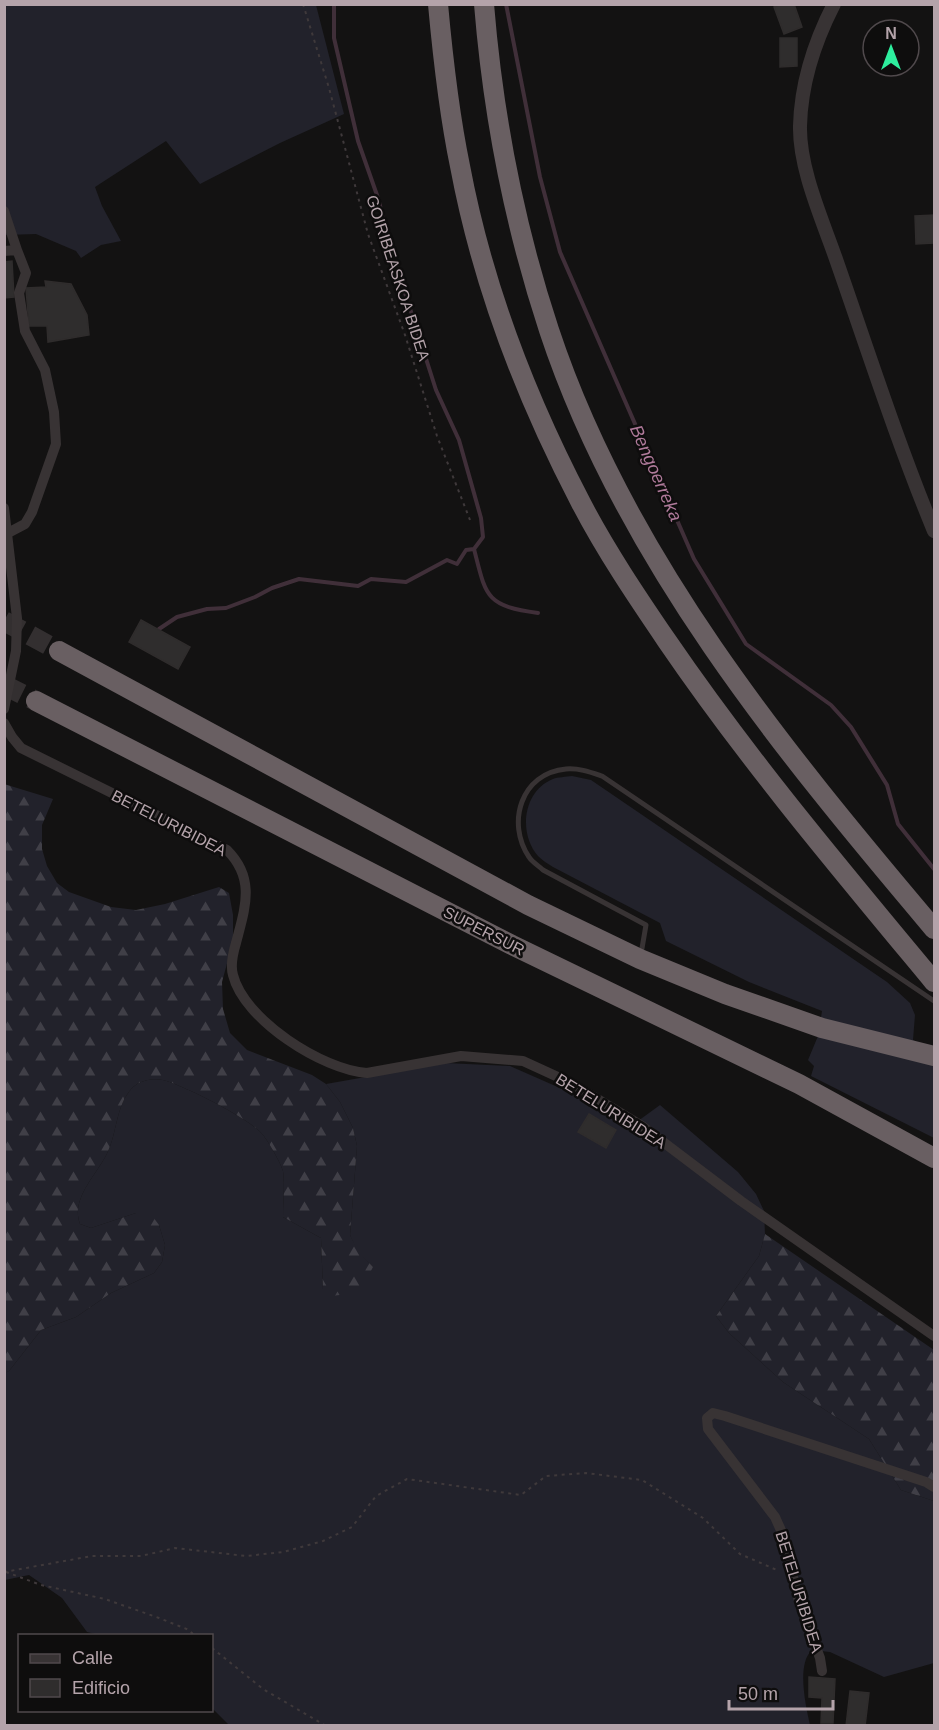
<svg xmlns="http://www.w3.org/2000/svg" width="939" height="1730" font-family="Helvetica,sans-serif">
<style>
.grass{fill:#22222b}
.forest{fill:url(#forest-firs)}
.lines{fill:none;stroke-linecap:round;stroke-linejoin:round}
.stream{stroke:#402f39;stroke-width:4}
.building{fill:#2f2d2d;stroke:#2f2c2c;stroke-width:1.5}
.motorway-tunnel{stroke:#332f30;stroke-width:20;stroke-dasharray:20 10;stroke-linecap:butt}
.path{stroke:#3f393b;stroke-width:2;stroke-dasharray:3 4.5;stroke-linecap:butt}
.service{stroke:#383334;stroke-width:5}
.minor{stroke:#383334;stroke-width:10}
.tertiary{stroke:#383334;stroke-width:14}
.motorway{stroke:#695f62;stroke-width:20}
.labels{text-anchor:middle;dominant-baseline:central;stroke-width:5;stroke-linejoin:round;paint-order:stroke}
.street-label{font-size:16px;fill:#b4a3aa;stroke:#0e0d0d}
.water-label{font-size:18px;font-style:italic;fill:#af7a9a;stroke:#0e0d0d}
</style>
<defs>
<pattern id="forest-firs" width="22" height="20" patternUnits="userSpaceOnUse" patternTransform="scale(1.5)"><rect width="22" height="20" fill="#22222b"/><path d="M5 1l3.5 6h-7zM16 11l3.5 6h-7z" fill="#403f47"/></pattern>
</defs>
<rect width="100%" height="100%" fill="#131212"/>
<!-- grass -->
<path class="grass" d="M4,5h312l28,109 -64,29 -80,41 -34,-43 -71,46 7,19 19,35 -20,4 -20,13 -5,-7 -40,-17 -31,1z
M572,776l19,4 296,202 23,21 5,12 -2,25 21,11v87l-123,-62 3,-10 -6,-6 10,-24 4,-25 -73,-29 -83,-41 -6,-18 -107,-56c-5,-3 -11,-7 -15,-11 -20,-23 -15,-65 15,-77 5,-2 13,-2 19,-3z
M445,1063l65,3 59,26 46,29h23l22,-16 78,67 18,22 8,17 1,23 -6,22 -43,60 13,17 54,49 86,57 32,51 33,11v162l-50,14 -54,-25 -18,-2c-16,14 -6,57 -2,75h-581l-17,-17v-72h-108l-17,-4 -25,-34 -33,-23 -24,5 -1,-207 5,-2 32,-41 35,-13 35,-24 43,-20 8,-11 3,-17 -6,-20 -23,-12 -45,15 -11,-4c-9,-23 13,-46 24,-65 14,-22 10,-53 29,-72 8,-7 20,-9 30,-7 20,5 88,39 100,55 5,6 18,28 20,36 2,14 0,31 0,46l38,21 2,51 50,-22 -16,-16 -7,-16 7,-89 -4,-18 -13,-26 -14,-18z"/>
<!-- forest -->
<path class="forest" d="M4,784l49,15 -11,26v24l5,17 10,17 12,9 42,15 25,3 29,-6 54,-17 10,6 4,22v26l-11,41 1,27 7,24 17,17 65,25 14,9 14,18 13,26 4,18 -7,89 8,16 15,16c-14,27 -12,26 -43,29l-7,-7 -2,-51 -38,-21c0,-15 2,-32 0,-46 -2,-8 -15,-30 -20,-36 -12,-16 -80,-50 -100,-55 -10,-2 -22,0 -30,7 -19,19 -15,50 -29,72 -11,19 -33,42 -24,65l11,4 45,-15h14l9,12 6,20 -3,17 -8,11 -43,20 -35,24 -35,13 -32,41 -4,2z
M765,1234l169,116v151l-33,-11 -32,-51 -86,-57 -54,-49 -13,-17 43,-60z"/>
<g class="lines">
<!-- stream -->
<path class="stream" d="M334,4v34l24,103 20,57 13,51 45,141 23,50 22,78 2,19 -9,12c12,47 11,57 64,64
M506,4l34,173 20,75 134,307 52,85 85,61 20,22 36,58 11,39 36,45
M159,629l18,-12 30,-8 19,-1 29,-11 17,-9 27,-9 59,7 13,-7 35,3 41,-22 10,4 9,-14 8,-1"/>
</g>
<!-- building -->
<path class="building" d="M781,4h13l8,23 -18,7 -10,-27z
M780,38h17v28l-17,1z
M934,215v28l-18,1 -1,-28z
M12,261l2,36 -10,1v-36z
M45,281l26,3 16,31 2,20 -41,7 -1,-16h-18l-3,-38 20,-1z
M141,620l49,27 -12,22 -49,-27z
M589,1114l27,16 -10,18 -28,-16z
M809,1677l26,2 -2,44h-12l1,-25 -13,-1z
M850,1691l19,2 -4,33h-19z"/>
<g class="lines">
<!-- motorway-tunnel -->
<path class="motorway-tunnel" d="M4,621l55,30
M4,685l32,16"/>
<!-- path -->
<path class="path" d="M303,4l26,84 39,146 37,101 32,101 33,84
M4,1572l88,-16h49l34,-8 71,8 37,-4 40,-11 29,-14 24,-31 31,-17 114,16 25,-19 40,-3 56,7 61,38 37,36 39,17
M6,1572l35,13 64,14 54,19 30,12 6,6
M212,1648l51,41 63,37"/>
<!-- service -->
<path class="service" d="M641,954l5,-29 -103,-55c-4,-4 -11,-8 -14,-13 -23,-34 -8,-84 37,-88 13,-1 24,3 36,7l332,225"/>
<!-- minor -->
<path class="minor" d="M4,211l13,39 -13,1
M4,508l13,110 -1,33 -12,58
M6,534l19,-10 7,-12 24,-68 -2,-32 -9,-42 -20,-39 -6,-38 7,-20 -9,-23
M4,723l8,14 9,11 206,102c29,29 18,58 9,93 -3,10 -6,22 -3,32 11,45 90,95 134,98l94,-17 62,5 48,22 71,43 99,75 193,135
M822,1671l-2,-13 -20,-53 -7,-28 -5,-31 -13,-29 -67,-88 -1,-11 6,-5 12,3 201,66 8,5"/>
<!-- tertiary -->
<path class="tertiary" d="M834,4c-19,37 -33,80 -34,122 -1,43 23,95 37,136 31,89 61,182 97,269"/>
<!-- motorway -->
<path class="motorway" d="M438,4c5,55 11,109 22,162 22,117 66,232 121,337 25,48 56,94 86,138 82,120 175,230 267,341
M484,4c9,111 30,220 65,326 75,227 233,419 385,599
M59,651l469,254 112,54 85,35 97,34 112,28
M36,701l476,244 287,139 135,74"/>
</g>
<g class="labels">
<!-- street labels -->
<g class="street-label">
<text transform="translate(398 278) rotate(72)">GOIRIBEASKOA BIDEA</text>
<text transform="translate(169 823) rotate(27)">BETELURIBIDEA</text>
<text transform="translate(484 931) rotate(27)">SUPERSUR</text>
<text transform="translate(611 1111) rotate(32)">BETELURIBIDEA</text>
<text transform="translate(799 1592) rotate(73)">BETELURIBIDEA</text>
</g>
<!-- water labels -->
<g class="water-label">
<text transform="translate(656 473) rotate(66)">Bengoerreka</text>
</g>
</g>
<!-- border -->
<rect width="939" height="1730" fill="none" stroke="#b4a3aa" stroke-width="12"/>
<!-- legend -->
<rect x="18" y="1634" width="195" height="78" fill="#0e0d0d" stroke="#50494c" stroke-width="1.5"/>
<rect x="30" y="1654" width="30" height="9" fill="#383334" stroke="#50494c" stroke-width="1.5"/>
<text x="72" y="1664" font-size="18" fill="#b4a3aa">Calle</text>
<rect x="30" y="1679" width="30" height="18" fill="#2f2d2d" stroke="#50494c" stroke-width="1.5"/>
<text x="72" y="1694" font-size="18" fill="#b4a3aa">Edificio</text>
<!-- north arrow -->
<g transform="translate(891 48)"><circle r="28" fill="#0e0d0d" stroke="#50494c" stroke-width="1.5"/>
<path d="M0-4.5L10 22L0 15L-10 22Z" fill="#2eee9e"/>
<text y="-9" font-size="16" font-weight="bold" text-anchor="middle" fill="#b4a3aa">N</text>
</g>
<!-- scale -->
<path d="M729 1700v9h104v-9" fill="none" stroke="#b4a3aa" stroke-width="3"/>
<text x="738" y="1700" font-size="18" fill="#b4a3aa" stroke="#0e0d0d" stroke-width="4.5" paint-order="stroke">50 m</text>
</svg>
